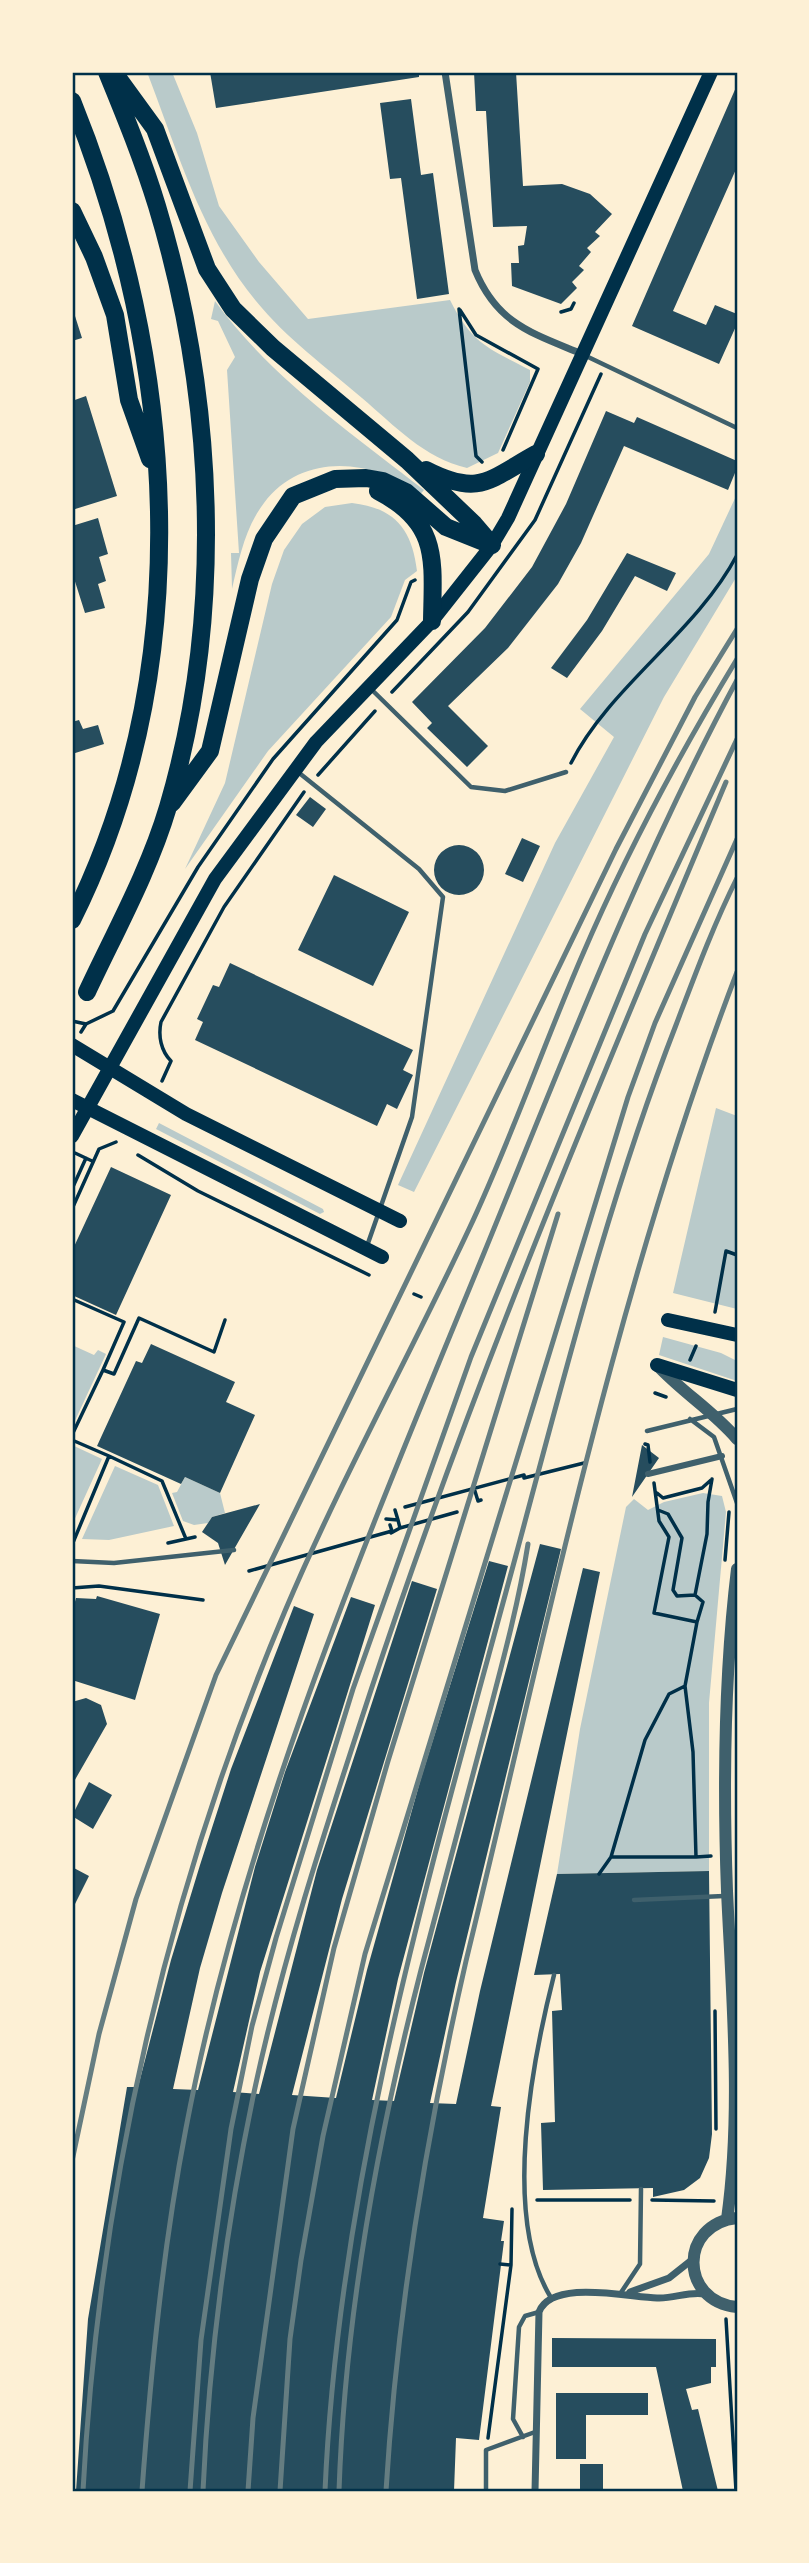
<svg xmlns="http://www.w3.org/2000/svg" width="809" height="2563" font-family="'Noto Sans',sans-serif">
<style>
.green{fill:#b9caca}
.building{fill:#264d5e}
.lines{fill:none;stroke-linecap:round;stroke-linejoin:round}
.path{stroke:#003049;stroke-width:3.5}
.service{stroke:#3f606c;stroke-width:4.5}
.pedestrian{stroke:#3f606c;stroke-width:6}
.minor{stroke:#3f606c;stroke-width:7}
.tertiary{stroke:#3f606c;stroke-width:12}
.secondary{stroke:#003049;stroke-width:14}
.motorway{stroke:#003049;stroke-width:18}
.rail{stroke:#657d81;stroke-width:5}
.neatline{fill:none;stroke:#003049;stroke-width:2.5}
</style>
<rect width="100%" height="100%" fill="#fdf0d5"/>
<!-- green -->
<path class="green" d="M147,72h25l25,61 22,73 40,56 49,57 142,-19c22,44 38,48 80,70v12l-32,71 -31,15c-43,-10 -72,-42 -105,-70 -36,-31 -76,-60 -106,-97 -54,-65 -79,-151 -109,-229z
M215,301c55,76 136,132 209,189l-5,6c-44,-38 -117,-44 -155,7 -19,25 -25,56 -32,86l-1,-36h8l-12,-183 8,-13 -17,-36 -7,-2z
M737,494v82l-73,121 -250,495 -16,-7 157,-342 59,-106 -34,-28 129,-155z
M352,503c43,5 60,26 65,68l-12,9 -14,37 -123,134 -83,118 40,-86 47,-199 12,-34 18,-26 23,-17z
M716,1108l21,8v193l-64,-16z
M159,1123l164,86 1,3 -4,2 -164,-85z
M663,1337l58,16 16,8v20l-78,-26z
M72,1345l22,10 4,-5 8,4 -34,73z
M72,1445l30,14 -30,66z
M115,1466l43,19 16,41 -65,14 -27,-1z
M185,1477l35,16 5,20 -13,4 -4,6 -14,2 -11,-4 -11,-28 5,-1z
M703,1493l19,3 4,16 -17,191v168l-152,3 23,-145 46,-222 8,-8 14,11 16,-8z"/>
<!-- building -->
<path class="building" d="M210,72h209v5l-203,31z
M474,72h42l7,114 39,-2 28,10 22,20 -17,18 5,4 -13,12 4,4 -12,14 5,4 -12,12 5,6 -16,16 -49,-18 -1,-23h8l-1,-17 6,-1 3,-19 -34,1 -7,-116h-10z
M737,85v82l-64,144 33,14 9,-20 22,9v10l-18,40 -87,-38z
M411,99l10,76 12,-2 16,121 -32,5 -16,-121 -11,1 -10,-76z
M75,316l7,22 -10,3v-24z
M86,396l31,100 -45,14v-109z
M606,411l28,12 3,-6 100,44v7l-9,22 -104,-44 -43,97 -23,41 -50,64 -60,58 40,40 -21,21 -40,-39 5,-5 -20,-21 73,-74 47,-61 34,-63z
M98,518l10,36 -9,3 7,24 -8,3 7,24 -20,5 -13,-41v-46z
M627,553l49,20 -9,18 -32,-15 -33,55 -35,47 -16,-10 36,-48z
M79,720l4,9 15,-4 6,19 -32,10v-32z
M310,797l16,12 -13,18 -17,-12z
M522,838l18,8 -17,36 -18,-8z
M434 870a25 25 0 1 1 50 0a25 25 0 1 1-50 0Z
M334,875l75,37 -36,74 -75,-36z
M230,963l183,87 -10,20 10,5 -16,34 -10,-5 -10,22 -182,-86 8,-18 -6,-3 16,-34 6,2z
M111,1167l60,28 -55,120 -44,-20v-44z
M151,1344l84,38 -9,20 29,13 -35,78 -35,-16 -4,7 -84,-38 39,-85 6,2z
M642,1445l17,13 -27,39z
M260,1504l-35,61 -7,-22 -16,-11 10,-15z
M540,1544l21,5 -105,433 -26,121 26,1 24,-113 103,-423 17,4 -109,534 10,1 -18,111 21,3 -3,20h3l-25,199 -23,-2 -2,53h-378l12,-172 39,-232h11l33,-127 29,-95 31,-96 63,-163 20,8 -92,279 -22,75 -27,121 25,1 57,-223 30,-95 66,-175 24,8 -115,367 -27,120 26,2 58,-224 95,-289 25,8 -95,310 -50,196 44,3 31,-128 54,-192 68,-217 19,5 -110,413 -26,121 22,1 30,-128z
M97,1596l63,18 -25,86 -63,-20v-67l4,-15 20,1z
M86,1698l15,7 6,19 -35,61v-83z
M89,1782l23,13 -19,34 -21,-13z
M72,1867l17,9 -17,34z
M709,1871l3,263 -3,24 -9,20 -16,12 -31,7v-9l-110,2 -2,-67 14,-1 -3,-111 10,-1 -2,-36 -26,1 23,-101z
M552,2338l164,1v28h-5v16l-25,6 6,21 6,-1 20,82h-35l-27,-124h-104z
M556,2393h92v22h-62v44h-30z
M580,2464h23v27h-23z"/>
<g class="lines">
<!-- path -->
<path class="path" d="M459,309l17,147 6,6
M460,310l16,25 62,34 -35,81
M561,312l10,-3 3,-6
M392,692l76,-80 67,-92 66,-146
M571,763c39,-77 125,-130 166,-208
M318,775l57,-64
M72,1021l14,3
M81,1032l5,-8 27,-13 85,-144 75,-108 124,-139 14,-38 4,-2
M162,1081l9,-20c-10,-10 -13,-25 -10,-39l63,-115 80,-115
M75,1153l17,8
M138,1155l60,36 171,84
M72,1189l14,-31
M72,1209l27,-60 17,-7
M414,1294l7,3
M72,1299l52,23 -21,48
M715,1312l11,-61 11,4
M690,1360l6,-14
M655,1393l11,4
M72,1435l31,-65 11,4 25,-56 75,34 11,-32
M72,1440l37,16 -37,89
M645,1444l3,1 2,17
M109,1456l53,25 24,58
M524,1478l60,-15
M654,1483l5,38 10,16 -15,76 43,9 -12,64 -16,8 -24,46 -34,117h85l-3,-105 -8,-66
M474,1488l4,13 3,-1
M657,1493l6,5 39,-10 9,-8
M405,1507l119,-32
M395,1510l3,10
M658,1510l10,4 14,24 -9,52 4,6 18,-1 12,-61 1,-32 4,-23
M386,1519l12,1 2,8 57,-16
M391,1533l9,-5
M168,1543l27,-6
M725,1560l4,-48
M249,1571l143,-40 -2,-6
M72,1588l27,-2 104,14
M695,1595l8,7 -6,20
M696,1857l15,-1
M599,1874l12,-17
M715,2011l1,118
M537,2200h93
M652,2200l62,1
M500,2264l11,1
M726,2319l10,172
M488,2438l23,-173 1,-56"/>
<!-- service -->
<path class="service" d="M586,356l151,72
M371,689l100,98 34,4 61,-19
M298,772l121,97 24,28 -31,220 -45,129
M690,1419l24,18 23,66
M647,1431l90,-22
M72,1561l42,2 120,-13
M634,1900l90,-4
M620,2294l20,-30 1,-75
M550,2296c-48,-80 -18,-234 4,-321
M523,2437l-10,-18 6,-92 6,-11 14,-4
M486,2491v-41l49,-18"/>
<!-- pedestrian -->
<path class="pedestrian" d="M648,1474l74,-18"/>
<!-- minor -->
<path class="minor" d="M445,72l30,198c22,54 57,63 107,84
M630,2292l39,-14 24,-19
M535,2491l4,-179c13,-33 88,-15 118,-14 17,1 31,-7 48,-4"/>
<!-- tertiary -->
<path class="tertiary" d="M657,1365c26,28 55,45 80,74
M737,2218c-58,6 -58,83 0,89
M727,2219c15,-107 5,-220 0,-328 -4,-108 -3,-215 10,-322"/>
<!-- secondary -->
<path class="secondary" d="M72,1045l114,69 214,107
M72,1100l310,157
M72,1136l143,-257 101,-137 116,-121 60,-76 16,-27 203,-446
M668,1320l69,15
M657,1365l80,25"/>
<!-- motorway -->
<path class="motorway" d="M115,74l40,55 52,140 26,40 40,39 134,112 67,64 18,21
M72,101c105,259 127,564 0,819
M72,211l22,46 21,58 14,85 21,59
M426,470c53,27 63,10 110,-16
M378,491c62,32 55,69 54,130
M172,803l38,-52 40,-172 14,-40 29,-43 42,-17 31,-1 17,3 23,11 40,35 45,18
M87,992c28,-60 62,-121 81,-185 57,-193 47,-409 -11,-601 -14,-46 -32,-90 -50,-134"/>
<!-- rail -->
<path class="rail" d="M72,2161l27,-127 37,-135 80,-224 400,-826 79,-152 42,-68
M83,2491c16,-301 84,-601 202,-880 55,-130 124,-254 184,-382 42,-89 74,-183 113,-273 44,-103 97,-201 155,-297
M142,2491c9,-121 21,-244 44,-363 58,-304 181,-590 298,-875 79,-193 154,-389 253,-573
M190,2491l11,-151 30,-211 21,-103 24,-88 77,-249 118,-332 174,-423 92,-195
M203,2491c6,-132 23,-264 50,-394 29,-138 74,-273 118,-407 102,-309 229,-609 355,-908
M248,2491l5,-73 40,-289 41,-181 54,-187 170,-547
M280,2491l10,-152 11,-79 22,-124 42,-182 263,-857 27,-74 82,-184
M325,2491c14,-319 108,-629 191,-936 48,-178 93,-358 160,-530 19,-50 37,-99 61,-147
M339,2491c6,-176 38,-351 82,-521 21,-81 43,-161 64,-241 16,-61 33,-122 43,-185
M386,2491c11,-179 40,-355 80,-530 81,-332 149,-670 271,-989"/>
</g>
<!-- border -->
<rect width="809" height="2563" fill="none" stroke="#fdf0d5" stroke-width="147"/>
<rect x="74" y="74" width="662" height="2416" class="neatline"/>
</svg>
